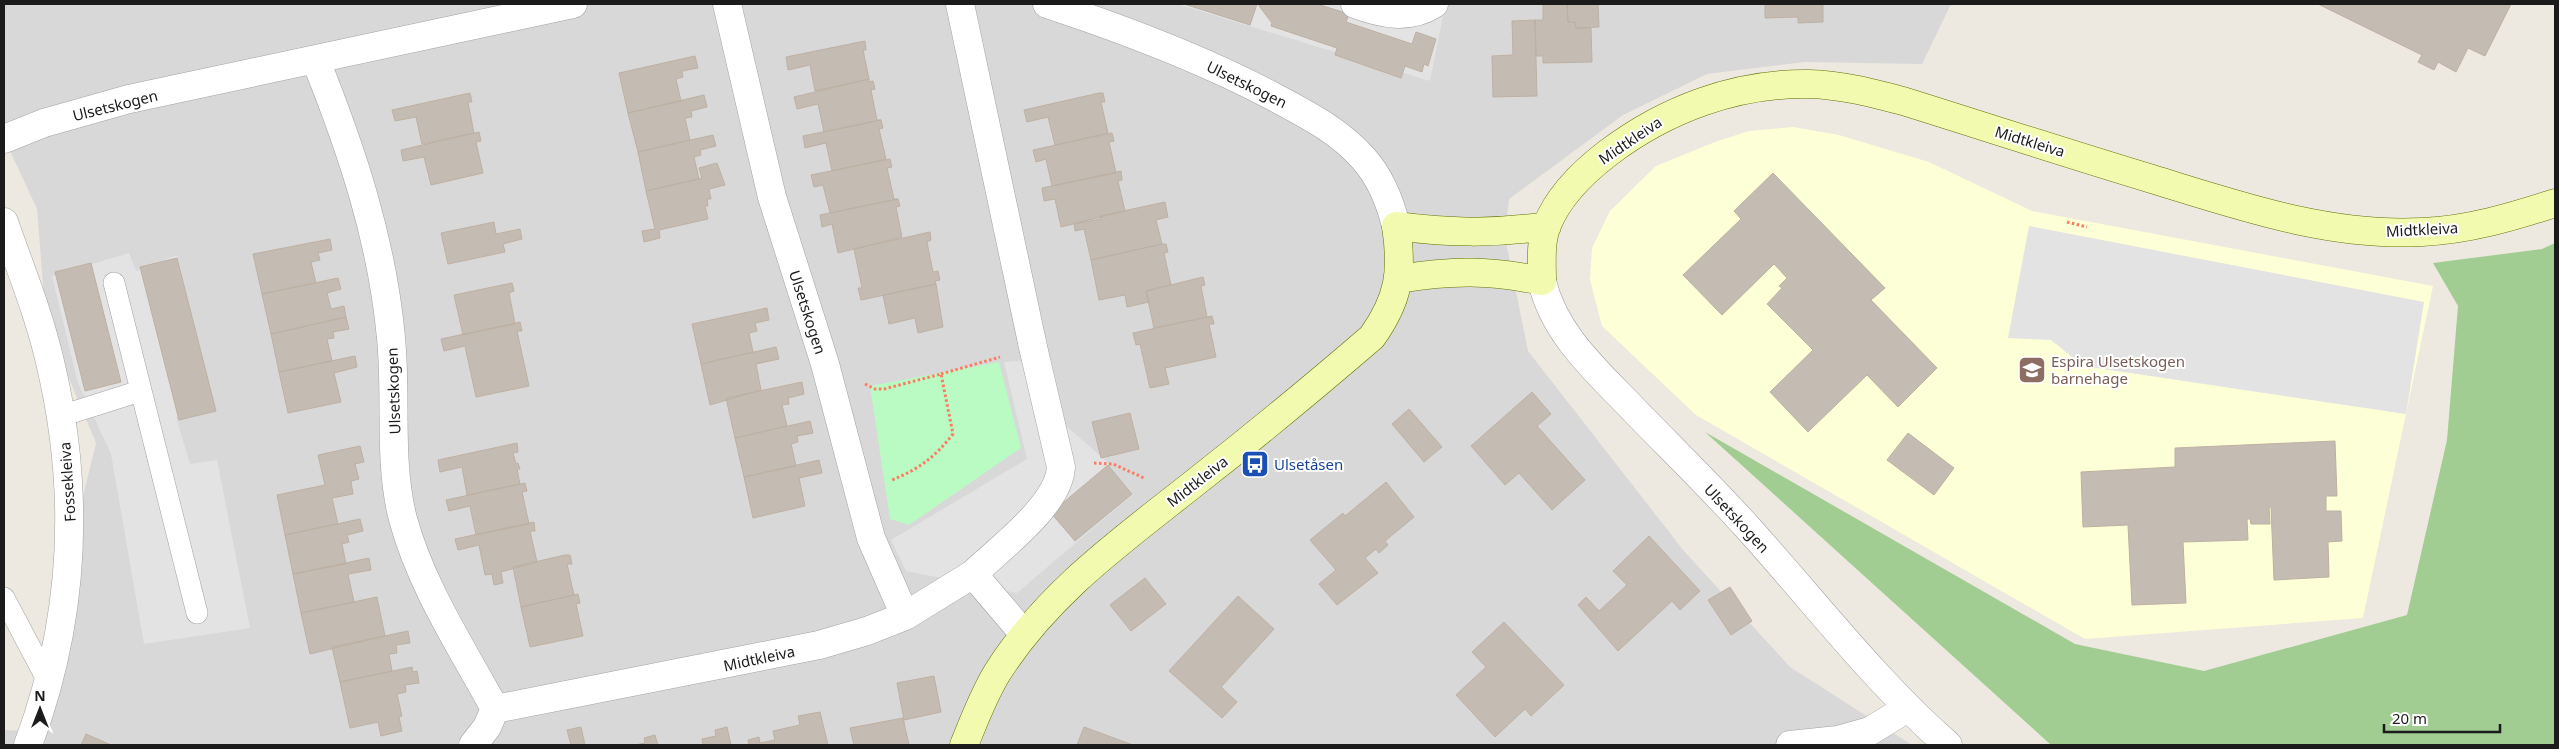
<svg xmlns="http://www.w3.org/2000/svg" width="2559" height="749" font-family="'Noto Sans',sans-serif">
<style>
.residential{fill:#d9d8d8}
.education{fill:#fdffd6}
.forest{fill:#a1cd93}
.park{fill:#bafac3}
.parking{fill:#e3e3e3}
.building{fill:#c4bcb3;stroke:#beb0a2}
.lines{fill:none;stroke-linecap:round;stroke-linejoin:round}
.lane-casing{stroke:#a2a2a2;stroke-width:22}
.street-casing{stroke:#a2a2a2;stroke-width:29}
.secondary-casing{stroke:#5e7103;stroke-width:29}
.path{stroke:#fc7b62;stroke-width:3;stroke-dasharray:2.5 2.5;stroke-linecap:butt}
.lane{stroke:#fff;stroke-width:21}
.street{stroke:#fff;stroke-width:28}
.secondary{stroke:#f2fab0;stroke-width:28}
.labels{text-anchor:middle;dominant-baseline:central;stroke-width:4;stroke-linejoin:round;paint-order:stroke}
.street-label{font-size:15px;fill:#1b1b1b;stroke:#fff}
.education-label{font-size:15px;fill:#785e54;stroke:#fff;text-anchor:start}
.transit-label{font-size:15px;fill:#164399;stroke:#fff;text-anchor:start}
</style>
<rect width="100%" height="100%" fill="#ede9e0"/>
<!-- residential -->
<path class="residential" d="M4,4h1947l-29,60 -117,-2 -98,12 -84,41 -114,84 -4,38 23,114 156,200 106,116 122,78h-1908v-15l22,1 70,-288 -50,-120 -9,-114 -33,-71z"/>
<!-- education -->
<path class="education" d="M1793,127l46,8 90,27 103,49 401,75 -70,332 -278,21 -389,-224 -94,-89 -12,-46 2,-32 18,-37 46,-45 59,-24 34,-11z"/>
<!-- forest -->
<path class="forest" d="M2555,243v502h-504l-346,-313 370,212 129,27 203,-56 40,-175 11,-134 -25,-43 109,-14z"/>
<!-- park -->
<path class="park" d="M999,362l22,86 -112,77 -19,-6 -20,-133z"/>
<!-- parking -->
<path class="parking" d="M1177,4h265l3,2 -15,75z
M2029,226l395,76 -18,112 -323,-48 -32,-26 -43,-2z
M129,253l7,18 41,-16 36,149 -37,13 14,47 27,-4 33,168 -106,16 -33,-190 -33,-71 -26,-107z
M1051,358l15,68 39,34 28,34 -116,99 -111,-22 -15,-31 136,-81 -23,-97z"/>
<!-- building -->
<path class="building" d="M1184,4h73l-7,21z
M1260,4h57l32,10 -3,8 66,22 4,-12 20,7 -8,27 -4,-2 -2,8 -17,-6 -4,12 -66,-23 2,-7 -66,-22 1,-3 -13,-17z
M1543,4h24l1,18h7l1,6h15l1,34 -49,1v-7h-7l-1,-36h8z
M1567,4h31l1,23 -23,1 -1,-6h-7z
M1765,4h58v18l-25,1v-6l-33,1z
M2318,4h193l-26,52 -17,-8 -12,24 -18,-10 -4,8 -16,-8 4,-7z
M1535,20l2,76 -44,1 -1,-41 21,-1 -1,-34z
M865,41l1,9h-3l6,29 -54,12 -5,-26 -22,5 -2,-13z
M695,56l3,12 -16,3 1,6 -7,2 5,22 -53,12 -9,-40z
M869,79v3l4,-1 2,8 -4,1 6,30h4l-57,12 -6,-28 -21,5 -3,-12z
M470,93l2,9h-4l6,31 -52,11 -6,-27 -21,4 -3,-11z
M1099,93h4l2,9h-4l7,31 -53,12 -7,-28 -21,5 -3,-12z
M704,95l3,12 -16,4 1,6 -7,1 5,22 -52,12 -10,-39z
M881,120l2,8 -4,1 7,30 -54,12 -6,-28 -21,5 -2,-12z
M479,132l2,9 -5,1 7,31 -52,12 -7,-28 -21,4 -2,-11z
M1112,133l2,8 -5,1 7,31 -64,13 -6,-27 -10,3 -3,-12z
M713,135l3,11 -16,4 1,5 -7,2 5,22 -53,12 -8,-39z
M890,159l2,8 -5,1 7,31h4l-68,14 -7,-28 -9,2 -3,-12z
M717,163l8,22 -16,4 2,10h-4l1,7h-3l3,13 -49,11 1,8 -16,4 -2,-11 13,-2 -9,-38 56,-13 -3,-10z
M1121,171l1,9 -4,1 7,30 -64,16 -6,-28 -11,2 -2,-13z
M1773,173l112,115 -14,12 66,68 -39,39 -31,-32 -59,57 -38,-40 43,-42 -46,-46 15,-16 -3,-2 8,-8 -13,-14 -52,51 -39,-40 58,-56 -7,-8z
M898,199l2,7 -4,1 6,30 -64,16 -6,-29 -10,3 -2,-12z
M1165,202l3,15 -12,3 6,24 -71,16 -7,-31 -9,2 -1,-7 27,-5 -1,-3z
M494,222l2,12 24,-5 2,10 -19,5 2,8 -57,12 -7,-31z
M930,232l1,8 -4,2 6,30 5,-1 2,9 -5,1 1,3 -75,16 -3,-12h4l-8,-39z
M330,239l2,11 -14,3 2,7 -9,2 5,21 -54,11 -9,-40z
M1162,244h4l2,8 -4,1 7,32 -25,6 3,11 -22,5 -2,-12 -26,5 -8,-40z
M177,258l39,153 -37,9 -39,-153z
M91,263l30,119 -36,9 -30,-119z
M1203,277l2,8 -4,1 6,31 -53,11 -8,-37z
M338,278l3,11 -14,4 4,16 13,-3 2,11 -75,17 -9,-40z
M512,283l2,8 -5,2 6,31 -52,11 -9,-40z
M936,284l7,43 -25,6 -3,-15 -26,6 -6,-29z
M767,308l2,12 -14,3 2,8 -8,2 4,19 -52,12 -9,-40z
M1212,316l2,8h-5l7,33 -51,11 4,16 -19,4 -10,-44 -4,1 -3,-12z
M346,317l3,12 -16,3 1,6 -7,1 5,22 -53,11 -8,-38z
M520,322l2,9h-5l12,55 -53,11 -11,-51 -21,5 -3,-12z
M776,347l3,12 -23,5 5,26 -51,15 -9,-41z
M355,356l2,11 -23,6 7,29 -53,11 -9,-41z
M802,382l2,12 -16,4 1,6 -7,1 5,21 -52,12 -9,-40z
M1532,392l19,22 -14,12 48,54 -33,30 -33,-37 -14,12 -34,-39z
M1409,409l33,38 -18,15 -32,-38z
M1130,413l9,36 -38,9 -9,-36z
M810,421l3,12 -16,3 1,6 -7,2 5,22 -52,11 -9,-39z
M1908,433l46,35 -20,27 -47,-35z
M2335,441l2,55h-11v15h15l1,30 -14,1 1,35 -55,3 -3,-73h-2l1,17h-19l-1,-5h-3l1,21 -65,2 3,61 -54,2 -4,-80 -45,2 -2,-55 94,-5v-19z
M517,443l1,9 -5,1 3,11 2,-1 2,6h-3l3,15 -53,11 -5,-28 -22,5 -2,-12z
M360,446l4,16 -9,2 4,15 -8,2 2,13 -21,4 6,26 -53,11 -8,-40 48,-10 -7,-30z
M819,460l3,13 -23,5 6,28 -52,12 -9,-41z
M1108,465l24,29 -57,47 -24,-28z
M1386,482l28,35 -29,24 3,4 -9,8 -3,-4 -11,9 13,15 -41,32 -18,-21 17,-14 -26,-30 33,-27 2,3z
M525,483l2,8 -5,1 7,32 -53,11 -6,-29 -21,5 -3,-11z
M360,519l3,12 -16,4 2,7 -7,2 4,20 -53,10 -8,-39z
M534,522l1,9h-5l7,31 -36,10 2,11 -9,2 -2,-11 -7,1 -6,-30 -21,5 -3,-11z
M1649,536l51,55 -20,19 -8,-9 -54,50 -40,-46 8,-8 13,14 28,-26 -14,-14z
M565,555h5l2,9h-5l7,31 -53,12 -8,-40z
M369,558l2,12 -23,4 6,28 -53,11 -8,-39z
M1145,578l21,26 -35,27 -21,-26z
M1730,587l22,34 -21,14 -23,-35z
M578,594l2,9 -4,1 7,32 -53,11 -9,-40z
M1238,596l36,33 -53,58 16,15 -15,16 -53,-47z
M377,597l8,39 -75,18 -9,-41z
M1504,622l60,63 -33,31 -6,-7 -30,28 -39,-42 30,-28 -14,-15z
M408,631l2,12 -14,2 1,8 -8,1 3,17 -52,11 -8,-35z
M412,667l1,5 4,-1 2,12 -14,2 1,7 -9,2 5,22 -3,1 3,14 -21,5 -3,-14 -28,6 -10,-46z
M934,676l7,36 -37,8 -7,-37z
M820,712l8,33h-79l-1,-5 11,-3 1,6 15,-3 -2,-9 27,-6 -2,-9z
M903,718l6,27h-55l-4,-17z
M581,727l4,18h-14l-4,-15z
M727,727l4,18h-28l-1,-6 14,-3 -1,-6z
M1084,727l49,18h-56z
M86,734l25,11h-30z
M655,735l3,10h-23l10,-2 -1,-5z"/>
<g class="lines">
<!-- lane casing -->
<g class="lane-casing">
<path id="lane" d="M114,283l83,330
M61,416l79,-25
M4,598l45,85"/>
</g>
<!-- street casing -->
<g class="street-casing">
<path id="street" d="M727,4l45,193 53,167 46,174 34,78
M960,4l73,343 28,120c-2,38 -61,81 -88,107
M1047,4c79,26 156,55 229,94 32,17 63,33 87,60 18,20 27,43 33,68
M1355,4c26,10 54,16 79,0
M316,61c36,90 66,179 75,277 6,59 -3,124 12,181 18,67 59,129 92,190
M4,139l40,-16 85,-24 444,-95
M4,222c16,46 35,92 46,140 31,130 25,258 -22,383
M1542,281c12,54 57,92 93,130 38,39 77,77 113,117 66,73 126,152 200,217
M495,709l324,-64 48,-14 38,-15 68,-42 51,60
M473,745l14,-18 8,-18
M1790,745l48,-5 32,-9 36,-22"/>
</g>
<!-- secondary casing -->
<g class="secondary-casing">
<path id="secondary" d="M1399,279c53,-9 91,-9 143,2 0,-18 -2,-39 5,-56 12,-30 36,-53 61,-72 58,-44 128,-70 201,-69 33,1 63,9 94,17 83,26 166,53 249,78 88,27 177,58 270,53 46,-2 90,-15 133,-29
M964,745c10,-24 19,-49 33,-72 51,-81 127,-134 200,-192 60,-47 118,-95 175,-144 27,-38 31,-65 24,-111 53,7 97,8 151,0"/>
</g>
<!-- path -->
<path class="path" d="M2067,222l20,5
M941,374l59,-17
M865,384l10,5h9l57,-15 12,60c-18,23 -34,35 -61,46
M1094,463l19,1 31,14"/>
<!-- lane -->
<use href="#lane" class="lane"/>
<!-- street -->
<use href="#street" class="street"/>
<!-- secondary -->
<use href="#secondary" class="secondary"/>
</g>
<!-- icons -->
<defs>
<g id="school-square" transform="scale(1.4375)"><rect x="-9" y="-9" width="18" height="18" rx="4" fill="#8d6e63" stroke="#fff"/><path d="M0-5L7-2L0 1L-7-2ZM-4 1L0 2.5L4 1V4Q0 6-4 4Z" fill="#fff"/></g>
<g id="bus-square" transform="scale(1.4375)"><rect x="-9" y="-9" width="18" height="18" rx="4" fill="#1a4fb4" stroke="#fff"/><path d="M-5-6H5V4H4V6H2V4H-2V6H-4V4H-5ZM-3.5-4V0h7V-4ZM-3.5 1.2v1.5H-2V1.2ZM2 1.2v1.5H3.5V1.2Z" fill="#fff"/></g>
</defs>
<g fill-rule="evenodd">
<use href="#school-square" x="2032" y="370"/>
<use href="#bus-square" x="1255" y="464"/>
</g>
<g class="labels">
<!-- street labels -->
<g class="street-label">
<text transform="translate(1247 84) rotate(26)">Ulsetskogen</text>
<text transform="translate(115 105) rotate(-14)">Ulsetskogen</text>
<text transform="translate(1630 140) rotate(-34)">Midtkleiva</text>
<text transform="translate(2030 141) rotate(17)">Midtkleiva</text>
<text transform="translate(2422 229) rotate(-3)">Midtkleiva</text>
<text transform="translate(808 312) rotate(72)">Ulsetskogen</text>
<text transform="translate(393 391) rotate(-92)">Ulsetskogen</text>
<text transform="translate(1197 481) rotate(-38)">Midtkleiva</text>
<text transform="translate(67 482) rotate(-94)">Fossekleiva</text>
<text transform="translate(1737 518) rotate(47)">Ulsetskogen</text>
<text transform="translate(759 658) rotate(-12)">Midtkleiva</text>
</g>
<!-- education labels -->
<g class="education-label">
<text x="2051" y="361">Espira Ulsetskogen<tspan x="2051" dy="17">barnehage</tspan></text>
</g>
<!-- transit labels -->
<g class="transit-label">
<text x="1274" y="464">Ulsetåsen</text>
</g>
</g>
<!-- border -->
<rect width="2559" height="749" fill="none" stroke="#1b1b1b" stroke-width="10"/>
<!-- north arrow -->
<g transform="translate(40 709)" stroke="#ffffff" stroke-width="4" paint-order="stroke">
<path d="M0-4L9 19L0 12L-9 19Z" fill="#1b1b1b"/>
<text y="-8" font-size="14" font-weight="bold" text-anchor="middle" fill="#1b1b1b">N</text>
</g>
<!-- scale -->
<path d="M2384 724v8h116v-8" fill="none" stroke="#1b1b1b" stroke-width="2.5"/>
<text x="2392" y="724" font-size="15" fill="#1b1b1b" stroke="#ffffff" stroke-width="4" paint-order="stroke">20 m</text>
</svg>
